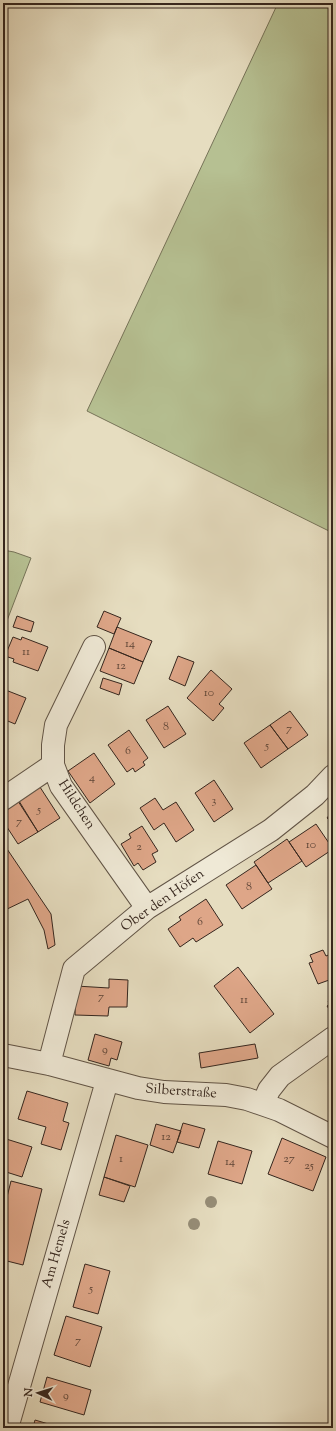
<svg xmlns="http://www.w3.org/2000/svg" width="336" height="1431" font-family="'Sorts Mill Goudy',serif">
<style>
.green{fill:#b6c092;stroke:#767358}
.building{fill:#dea688;stroke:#35261e}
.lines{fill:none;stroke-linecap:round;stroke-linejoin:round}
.minor-casing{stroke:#615446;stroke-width:24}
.minor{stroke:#efe9d6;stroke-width:22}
.tree{fill:#968d77}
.labels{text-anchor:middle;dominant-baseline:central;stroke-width:3;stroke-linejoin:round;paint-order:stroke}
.number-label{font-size:12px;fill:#5f4638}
.street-label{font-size:14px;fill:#35261e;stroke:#efe9d6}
</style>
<rect width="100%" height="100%" fill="#e6ddc0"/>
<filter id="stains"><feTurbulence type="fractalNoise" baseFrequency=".005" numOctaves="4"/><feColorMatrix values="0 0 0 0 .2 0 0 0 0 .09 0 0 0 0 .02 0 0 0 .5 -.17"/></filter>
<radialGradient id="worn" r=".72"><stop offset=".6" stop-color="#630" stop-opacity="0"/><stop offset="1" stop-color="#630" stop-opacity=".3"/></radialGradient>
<!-- green -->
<path class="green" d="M278,3h50l5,2v528l-246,-122z
M3,550l11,2 17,6 -28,73z"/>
<!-- building -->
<path class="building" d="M104,611l17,7 -7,16 -17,-7z
M17,616l17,6 -3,10 -18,-5z
M117,627l35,14 -9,21 -34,-14z
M13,637l8,3 1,-3 26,10 -10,24 -25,-9 1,-3 -9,-3z
M109,648l34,14 -9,22 -34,-13z
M178,656l16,6 -9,24 -16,-7z
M211,670l21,19 -13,15 5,4 -11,13 -26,-23z
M103,678l19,6 -3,11 -19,-7z
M3,689l23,9 -11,26 -12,-5z
M168,706l18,28 -22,14 -18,-28z
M290,711l18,24 -20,14 -18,-24z
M270,725l18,24 -27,19 -17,-25z
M129,730l19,28 -5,4 2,3 -10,7 -2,-4 -6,4 -19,-27z
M94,753l21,31 -25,19 -22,-32z
M214,780l19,29 -19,13 -19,-29z
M38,784l22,34 -22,14 -22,-34z
M155,798l8,12 13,-8 18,28 -18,12 -12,-19 -10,7 -14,-22z
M19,801l19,31 -20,12 -15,-23v-9z
M333,810v13l-6,-5z
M316,824l17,25 -27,18 -17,-25z
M142,826l16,25 -6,3 4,8 -13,8 -5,-7 -4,3 -13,-22 10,-6 -2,-4z
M287,839l15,22 -34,22 -14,-21z
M3,843l48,71 4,31 -7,4 -4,-19 -16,-31 -25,12z
M256,865l16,24 -30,20 -16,-24z
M206,899l17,26 -27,17 -3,-4 -13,9 -12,-18 13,-9 -2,-3z
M323,950l3,6 7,-3v27l-1,-1 -14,5 -9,-21 4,-1 -3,-7z
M238,967l36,47 -24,19 -36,-47z
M109,979l19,1 -1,27h-18l-1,9 -33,-1 1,-29 33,2z
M333,997v18l-6,-9 3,-2 -2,-3z
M95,1034l27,8 -5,18 -6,-2 -2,8 -21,-6z
M255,1044l3,14 -57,10 -2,-15z
M27,1091l41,12 -5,18 6,2 -8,27 -20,-6 5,-17 -28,-8z
M183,1123l22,6 -6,19 -22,-6z
M156,1124l25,7 -8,22 -23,-8z
M116,1135l32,10 -13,42 -31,-10z
M3,1138l29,9 -10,30 -19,-6z
M282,1138l44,19 -13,34 -45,-17z
M218,1141l34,10 -10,33 -34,-10z
M104,1177l26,9 -6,16 -25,-7z
M11,1181l31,8 -19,76 -20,-5v-47z
M85,1264l25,7 -12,43 -25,-7z
M66,1316l36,11 -12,40 -36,-12z
M47,1377l44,13 -7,25 -44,-13z
M35,1420l27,8h-29z"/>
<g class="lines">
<!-- minor casing -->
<g class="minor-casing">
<path id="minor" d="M94,647l-38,78 -3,20v20l8,21 86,122
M3,799l50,-34
M3,1055l46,9 89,24 26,4 62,3 21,4 32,11 54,27
M49,1064l25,-95 73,-61 124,-78 44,-35 18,-19
M263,1104l6,-14 11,-14 53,-38
M7,1428l100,-347"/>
</g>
<!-- minor -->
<use href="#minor" class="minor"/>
</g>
<!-- trees -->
<g class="tree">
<circle cx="211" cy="1202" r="6"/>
<circle cx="194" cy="1224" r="6"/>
</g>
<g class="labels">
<!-- number labels -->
<g class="number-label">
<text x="130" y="644">14</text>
<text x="26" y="652">11</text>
<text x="121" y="666">12</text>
<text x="209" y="693">10</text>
<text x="166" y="727">8</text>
<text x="289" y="729">7</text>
<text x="267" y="746">5</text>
<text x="128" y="751">6</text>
<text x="92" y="778">4</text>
<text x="214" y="801">3</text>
<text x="39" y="810">5</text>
<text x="19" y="822">7</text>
<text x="311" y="845">10</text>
<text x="139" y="847">2</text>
<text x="249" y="887">8</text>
<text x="200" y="922">6</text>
<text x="101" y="997">7</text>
<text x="244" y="1000">11</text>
<text x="105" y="1050">9</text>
<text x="166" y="1137">12</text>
<text x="121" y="1159">1</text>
<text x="289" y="1159">27</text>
<text x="230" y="1162">14</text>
<text x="309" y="1166">25</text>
<text x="91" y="1289">5</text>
<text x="78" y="1341">7</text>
<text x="66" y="1396">9</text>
</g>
<!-- street labels -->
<g class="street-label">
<text transform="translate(76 805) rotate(57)">Hildchen</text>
<text transform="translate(163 901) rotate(-35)">Ober den Höfen</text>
<text transform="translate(181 1092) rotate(4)">Silberstraße</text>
<text transform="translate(57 1254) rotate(-74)">Am Hemels</text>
</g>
</g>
<!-- margin -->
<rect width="336" height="1431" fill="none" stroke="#e6ddc0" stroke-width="16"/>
<rect x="4" y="4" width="328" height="1423" fill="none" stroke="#35261e" stroke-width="2"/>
<rect x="8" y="8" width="320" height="1415" fill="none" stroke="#35261e"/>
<!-- north arrow -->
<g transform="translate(38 1393) rotate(274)" stroke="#efe9d6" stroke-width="3" paint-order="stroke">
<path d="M0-3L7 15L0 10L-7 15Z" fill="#35261e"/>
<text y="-6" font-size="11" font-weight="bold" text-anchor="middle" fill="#35261e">N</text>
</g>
<rect width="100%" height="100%" filter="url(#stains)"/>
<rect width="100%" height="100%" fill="url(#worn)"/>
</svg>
